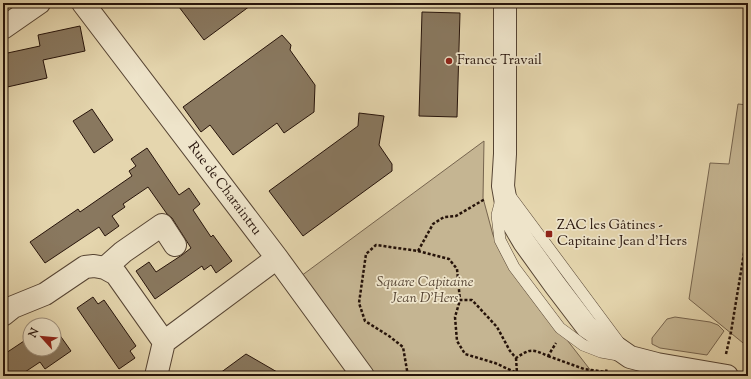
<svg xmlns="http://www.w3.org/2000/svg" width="751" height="379" font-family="'Sorts Mill Goudy',serif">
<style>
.green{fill:#c5b592;stroke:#76644e}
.building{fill:#89785f;stroke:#26130a}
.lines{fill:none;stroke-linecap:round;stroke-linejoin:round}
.lane-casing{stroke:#564433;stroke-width:12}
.street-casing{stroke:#564433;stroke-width:24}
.path{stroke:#26130a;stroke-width:2.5;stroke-dasharray:3 2;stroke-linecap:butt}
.lane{stroke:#eee4ca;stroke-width:11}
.street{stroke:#eee4ca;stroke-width:22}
.poi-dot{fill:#8f2418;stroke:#eee4ca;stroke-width:1.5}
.labels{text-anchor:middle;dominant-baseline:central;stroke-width:3.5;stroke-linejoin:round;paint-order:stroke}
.poi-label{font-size:14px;fill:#26130a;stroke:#eee4ca;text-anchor:start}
.street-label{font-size:14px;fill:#26130a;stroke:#eee4ca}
.park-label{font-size:14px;font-style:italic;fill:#564433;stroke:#eee4ca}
</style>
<rect width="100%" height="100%" fill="#e5d6ae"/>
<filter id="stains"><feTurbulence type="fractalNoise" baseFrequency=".005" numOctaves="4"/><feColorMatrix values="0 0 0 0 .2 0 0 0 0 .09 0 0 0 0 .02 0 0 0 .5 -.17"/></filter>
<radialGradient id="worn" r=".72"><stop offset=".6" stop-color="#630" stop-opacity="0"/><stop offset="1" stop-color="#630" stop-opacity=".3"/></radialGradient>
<!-- green -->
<path class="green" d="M738,104l10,1v242l-59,-48 21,-136 19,1z
M484,141l-1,57 10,37 19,34 83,107h-222l-72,-100z
M675,317l35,5 8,3 6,6 -17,24 -47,-7 -8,-4v-6l15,-19z"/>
<!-- building -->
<path class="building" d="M176,3h78l-50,37z
M422,12l38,1 -3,104 -38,-1z
M80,26l5,25 -42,9 4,18 -44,10v-34l37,-8 -2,-11z
M282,35l9,10 -1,5 25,35 -1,27 -30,21 -7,-10 -44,32 -23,-30 -9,7 -18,-25z
M92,109l21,31 -19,13 -21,-32z
M359,113l25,3 -5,29 13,19v7l-89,65 -34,-45 89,-65z
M147,148l32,47 10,-7 11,16 -7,6 18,27 2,-2 19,26 -16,12 -5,-8 -7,5 -2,-4 -47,33 -19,-28 13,-9 7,10 26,-17 9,-7 -19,-30 -5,-4 -19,-27 -25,17 2,3 -13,9 7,10 -14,10 -6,-9 -54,36 -15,-21 48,-33 2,3 52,-36 -3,-5 7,-5 -5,-7z
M93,297l5,7 6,-4 32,46 -6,5 5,7 -16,11 -42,-61z
M54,327l17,24 -26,18 -5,-7 -21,14h-16v-21l27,-18v12h24z
M246,354l38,22h-68z"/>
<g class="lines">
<!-- lane casing -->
<g class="lane-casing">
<path id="lane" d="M508,193l110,148
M501,200l-4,15 3,25 14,27 46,61 23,17 18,7 17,3"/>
</g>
<!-- street casing -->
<g class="street-casing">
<path id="street" d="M83,3l194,255 86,118
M505,3v151l-2,32 4,23 7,16 10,17 31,43 32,42 43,30 27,7 70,12
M3,28l36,-25
M105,268l18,-16 39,-27 13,20
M3,315l10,-8 32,-13 40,-27 9,-1 11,2 11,6 48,68
M156,376l8,-34 113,-84"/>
</g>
<!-- path -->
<path class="path" d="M418,251l31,8 8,10 3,31
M726,354l5,-22 17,-103
M548,356l36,13 22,3 1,-4
M516,358l1,15
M408,376l-5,-29 -14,-11 -24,-15 -6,-18 7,-49 10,-9 42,6 15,-27 11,-7 12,-1 17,-10 12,-7
M517,376v-3l-22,-10 -30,-9 -8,-13 -2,-24 5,-17h12l25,27 13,24 6,7c15,-10 16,-9 32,-2l8,-13"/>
<!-- lane -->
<use href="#lane" class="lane"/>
<!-- street -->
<use href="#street" class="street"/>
</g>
<!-- markers -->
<g class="poi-dot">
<circle cx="449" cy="61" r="4"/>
<rect x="545" y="230" width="8" height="8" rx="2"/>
</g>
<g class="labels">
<!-- poi labels -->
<g class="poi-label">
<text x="457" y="61">France Travail</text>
<text x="557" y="226">ZAC les Gâtines -<tspan x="557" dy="16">Capitaine Jean d'Hers</tspan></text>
</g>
<!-- street labels -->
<g class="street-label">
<text transform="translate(224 189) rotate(53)">Rue de Charaintru</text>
</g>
<!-- park labels -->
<g class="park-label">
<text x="425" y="283">Square Capitaine<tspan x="425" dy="16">Jean D’Hers</tspan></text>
</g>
</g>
<!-- margin -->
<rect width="751" height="379" fill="none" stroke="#e5d6ae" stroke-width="16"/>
<rect x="4" y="4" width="743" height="371" fill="none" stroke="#26130a" stroke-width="2"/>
<rect x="8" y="8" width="735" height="363" fill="none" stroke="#26130a"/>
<!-- north arrow -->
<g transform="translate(42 337) rotate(297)"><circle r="19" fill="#eee4ca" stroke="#9e907d"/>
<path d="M0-3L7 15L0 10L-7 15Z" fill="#8f2418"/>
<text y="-6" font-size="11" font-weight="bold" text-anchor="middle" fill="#26130a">N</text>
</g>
<rect width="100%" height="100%" filter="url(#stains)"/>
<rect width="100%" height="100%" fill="url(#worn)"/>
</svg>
